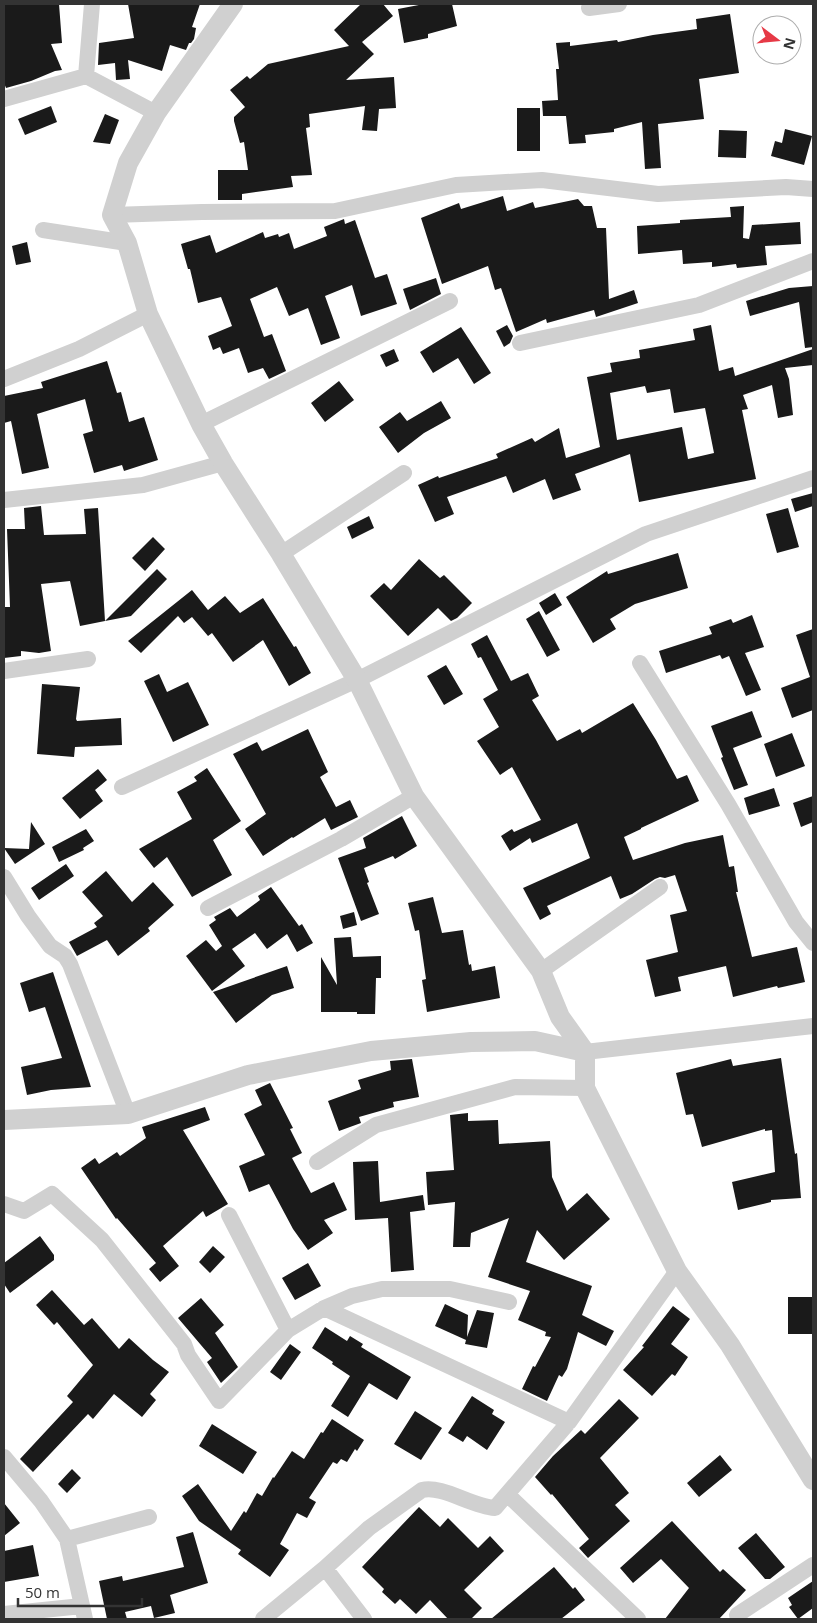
<svg xmlns="http://www.w3.org/2000/svg" width="817" height="1623" font-family="'Open Sans',sans-serif">
<style>
.building{fill:#1a1a1a;fill-rule:evenodd}
.lines{fill:none;stroke-linecap:round;stroke-linejoin:round}
.minor{stroke:#d0d0d0;stroke-width:16}
.tertiary{stroke:#d0d0d0;stroke-width:20}
</style>
<rect width="100%" height="100%" fill="#fff"/>
<!-- building -->
<path class="building" d="M4,4h55l3,39 -11,1 11,26 -7,1 -24,10 -25,7 -2,-5z
M128,4h72l-8,23 4,1 -2,11 -3,4h-2l-3,7 -16,-5 -8,26 -34,-11 2,19 -14,1 -1,-17 -17,2 1,-22 35,-5z
M361,4h22l10,12 -31,26 12,12 -28,26 48,-3 2,31 -17,1 -2,22 -15,-1 3,-24 -56,8 1,13 -4,1 6,47 -21,1 2,11 -51,7v6h-24v-30h30l-4,-28 -4,1 -6,-22v-4l11,-10 -15,-17 17,-14 3,3 18,-15 81,-18 -15,-16z
M424,4h28l5,22 -29,8v4l-24,5 -6,-34z
M730,14l9,59 -40,6 5,40 -46,5 3,44 -16,1 -3,-47 -28,7v3l-29,3 1,8 -17,1 -3,-28h-23l-1,-15 16,-1 -2,-31h3l-3,-26 14,-1v4l47,-6 1,2 35,-7 44,-6 -1,-10z
M51,106l6,16 -32,13 -7,-16z
M517,108h23v43h-23z
M105,114l14,6 -9,24 -17,-2z
M785,129l27,7 -8,29 -33,-9 4,-15 7,2z
M719,130l28,1 -1,27 -28,-1z
M503,196l4,15 26,-9 2,6 43,-9 6,7h8l5,22h9l3,71 25,-9 4,13 -42,14 -2,-7 -47,13 -1,-4 -30,13 -15,-44 -6,2 -7,-24 -46,18 -21,-66 38,-15 2,6z
M744,206l-1,32 6,1 3,-14 48,-3 1,22 -36,2 2,19 -30,3 -1,-4 -24,3v-5l-29,2 -1,-14 -44,4 -1,-28 43,-3v-3l51,-3 -1,-10z
M344,219l1,5 10,-4 20,58 12,-4 10,30 -36,12 -9,-31 -27,11 15,42 -19,7 -13,-37 -19,8 -12,-29 -27,12 14,38 8,-3 14,37 -17,8 -6,-11 -15,5 -9,-25 -16,6 -3,-7 -7,3 -5,-14 24,-10 -11,-29 -23,6 -8,-34h-2l-7,-25 29,-9 6,18 47,-21 2,6 13,-4 1,3 10,-4 5,16 33,-13 -3,-9z
M27,242l4,20 -15,3 -4,-19z
M436,278l5,16 -31,16 -7,-21z
M813,286v61l-8,1 -6,-46 -49,14 -4,-15 43,-13z
M507,325l6,11 -3,7 -6,4 -8,-16z
M711,325l8,46 14,-4 2,9 78,-27v16l-28,3 4,11 4,36 -15,3 -6,-33 -29,10 5,14 -6,1 14,69 -117,23 -9,-48 -55,20 6,16 -28,10 -8,-21 -32,14 -7,-17 -59,21 7,17 -19,8 -17,-37 20,-9 1,2 59,-20 -2,-4 36,-16 3,4 24,-14 7,30 34,-11 -13,-70 25,-5 -2,-9 30,-5 -1,-8 56,-10 -2,-11zM645,386l2,7 23,-4 4,24 31,-5 9,45 -26,6 -6,-32 -65,13 -7,-47z
M461,327l30,46 -17,11 -16,-26 -25,15 -13,-21z
M394,349l5,12 -13,6 -6,-12z
M107,361l10,32 4,-1 8,30 15,-5 14,43 -34,11 -2,-6 -28,8 -11,-39 10,-3 -8,-32 -48,15 12,54 -27,6 -11,-53 -7,2v-27l39,-8 -2,-6z
M339,381l15,19 -29,22 -14,-19z
M441,401l10,17 -27,15 -26,20 -19,-26 21,-15 7,9z
M813,493v13l-18,6 -4,-13z
M41,506l3,29 42,-1 -2,-25 14,-1 7,113 -25,5 -10,-45 -29,3 10,67 -12,2 -18,-2v5l-17,2v-51h6l-3,-78h18l-1,-21z
M788,508l11,39 -22,6 -11,-39z
M369,516l5,12 -22,11 -5,-12z
M153,537l12,12 -20,22 -13,-13z
M678,553l10,35 -53,16 -25,15 6,10 -23,14 -27,-46 41,-26 1,3z
M419,559l21,19 4,-3 28,28 -15,15 -6,3 -13,-13 -30,28 -38,-40 14,-13 7,7z
M157,569l10,10 -36,37 -26,5z
M192,590l16,20 17,-14 15,17 23,-15 31,49 2,-1 15,27 -22,13 -26,-46 -30,22 -21,-29 -4,3 -16,-19 -8,6 -6,-7 -37,37 -13,-12z
M555,593l7,12 -16,10 -7,-12z
M539,611l21,39 -13,7 -21,-38z
M752,615l12,32 -19,6 16,37 -15,6 -17,-40 -7,3 -2,-4 -54,18 -7,-22 53,-17 -3,-7 22,-8 2,4z
M813,629v81l-21,8 -11,-30 29,-11 -14,-42z
M487,635l24,46 17,-8 11,23 -7,4 25,41 23,-12 2,4 51,-30 23,37 21,39 10,-4 12,26 -58,27v1l-17,8 9,23 52,-17 38,-8 6,32 5,-1 4,26h-2l16,65 45,-10 8,35 -27,6 -1,-2 -44,11 -7,-31 -48,11 3,14 -26,6 -9,-37 32,-8 -8,-37 17,-4 -12,-36 -10,3 -5,-1 -5,2 -23,15 -12,5 -9,-23 -64,30 4,8 -11,6 -17,-32 67,-30 -13,-35 -45,20 -2,-5 -20,13 -9,-15 11,-7 2,3 27,-12 -29,-53 -12,8 -23,-34 22,-14 -16,-28 15,-9 -17,-33 -3,1 -7,-14z
M446,665l17,29 -19,11 -17,-29z
M159,674l8,18 21,-10 21,43 -36,17 -29,-61z
M42,684l38,3 -4,32 1,2 44,-3 1,27 -47,2 -1,10 -37,-3z
M752,711l10,26 -29,11 15,37 -14,5 -13,-32 2,-1 -12,-31z
M308,729l20,43 -8,5 16,30 14,-7 8,17 -27,13 -6,-12 -32,20 -1,-1 -29,19 -18,-27 21,-15 -33,-60 24,-12 5,9z
M792,733l13,33 -29,11 -12,-33z
M207,768l34,53 -28,19 19,35 -40,22 -25,-40 -13,11 -15,-19 53,-30 -15,-27 20,-11 -3,-4z
M98,769l9,11 -12,10 8,11 -23,18 -18,-21z
M774,788l6,18 -31,9 -5,-17z
M813,796v26l-12,5 -8,-24z
M402,816l15,30 -22,13 -2,-3 -29,12 5,14 -2,1 12,31 -18,7 -23,-63 28,-10 -3,-10z
M31,822l14,22 -30,20 -11,-16 25,1z
M86,829l8,12 -11,7 1,2 -25,12 -7,-15z
M66,864l8,12 -35,24 -8,-12z
M106,871l26,31 21,-20 21,23 -26,23 2,3 -32,25 -11,-16 -30,16 -8,-14 28,-15 -3,-4 9,-7 -21,-24z
M271,887l28,39 3,-2 11,19 -16,9 -10,-18 -20,15 -12,-16 -23,16 13,17 -33,25 -26,-35 20,-16 10,11 6,-5 -13,-21 7,-5 -2,-3 16,-9 7,9 23,-17 -2,-4z
M433,897l9,36 21,-3 6,35 2,-1 1,7 23,-5 5,32 -73,14 -5,-32 4,-1 -7,-49 -4,1 -7,-28z
M354,912l3,13 -14,4 -3,-13z
M351,937l2,20 28,-1v22h-5l-1,36h-18v-2h-36v-55l16,28 -3,-47z
M287,966l7,22 -22,7 -36,28 -23,-31z
M53,972l38,115 -40,3 -24,5 -6,-28 41,-9 -17,-51 -16,5 -9,-29z
M781,1058l14,96 2,-1 4,45 -30,2v2l-33,8 -6,-28 43,-10 -3,-42 -7,1v-2l-63,18 -9,-33 -7,1 -10,-42 55,-14 2,7z
M412,1059l7,38 -26,5 1,5 -35,10 2,6 -22,8 -11,-30 33,-12 -3,-9 33,-10 -1,-9z
M270,1083l23,45 -3,1 12,24 -10,5 19,35 23,-11 13,28 -23,10 9,13 -25,17 -15,-21 -24,-45 -20,8 -10,-26 26,-11 -21,-41 18,-9 -7,-15z
M205,1107l5,13 -27,10 45,74 -22,13 -3,-6 -40,35 16,20 -19,16 -11,-13 7,-6 -39,-45 -1,1 -35,-51 14,-10 4,6 18,-12 3,4 26,-18 -4,-11z
M468,1113v8l30,-1 1,24 51,-3 2,36 15,34 20,-18 23,26 -46,41 -27,-30 -11,32 66,24 -10,29 32,16 -8,15 -28,-14 -11,37 -5,8 -3,-2 -12,26 -25,-12 11,-23 2,1 16,-30 -6,-1 1,-4 -28,-12 12,-29 -42,-14 21,-59 -38,15 -1,14h-17l2,-45 -27,3 -2,-33 28,-2 -4,-55z
M378,1161l2,41 43,-7 2,15 -15,2 4,58 -23,2 -3,-54 -33,2 -2,-58z
M40,1236l14,19v5l-44,33 -6,-9v-21z
M213,1246l12,11 -15,16 -11,-11z
M308,1263l13,23 -26,14 -13,-22z
M52,1290l32,35 8,-7 27,31 10,-11 24,22 16,12 -19,22 6,6 -14,17 -28,-23 -21,25 -5,-5 -55,58 -13,-13 53,-57 -6,-6 26,-31 -36,-43 -3,3 -18,-20z
M788,1297h25v37h-25z
M201,1298l23,27 -9,8 23,34 -17,16 -14,-21 5,-4 -34,-40z
M445,1304l23,11 -1,22 10,-27 17,3 -7,35 -22,-4 1,-4 -31,-14z
M673,1306l17,13 -19,25 17,13 -13,19 -3,-2 -20,22 -29,-26 21,-23 -2,-1z
M325,1327l22,14 3,-5 13,8 -2,3 50,30 -14,23 -28,-17 -21,34 -17,-11 19,-30 -18,-12 1,-2 -21,-14z
M290,1344l11,8 -20,28 -11,-8z
M472,1396l22,14 -2,4 13,8 -18,28 -20,-14 -4,6 -15,-9z
M619,1399l20,19 -39,40 29,35 -14,12 15,16 -42,37 -9,-10 10,-9 -37,-45 -1,1 -16,-18 18,-21 28,-26 4,4z
M415,1411l27,17 -21,32 -27,-16z
M332,1419l32,21 -7,11 -2,-2 -8,13 -6,-3 -4,5 -4,-2 -24,36 7,4 -9,16 -10,-5 -17,31 9,6 -19,27 -32,-23 3,-4 -42,-29 -17,-25 16,-12 33,47 13,-20 2,2 11,-20 5,3 11,-19 1,1 18,-27 12,8 17,-27 2,1z
M212,1424l45,28 -14,22 -44,-28z
M720,1455l12,15 -33,27 -12,-14z
M72,1469l9,9 -14,15 -9,-9z
M4,1503l16,20 -16,13z
M419,1507l21,20 8,-9 30,30 12,-12 14,15 -40,39 18,18 -11,11h-23l-18,-19 -14,14 -16,-15 -5,5 -13,-12 2,-3 -22,-22z
M672,1521l48,51 3,-3 23,21 -27,29h-54l24,-31 -28,-29 -28,24 -13,-15z
M193,1532l15,51 -38,12 5,18 -21,5 -3,-12 -26,6 2,7h-20l-8,-38 23,-5 1,5 61,-14 -8,-30z
M756,1533l29,34 -15,12h-5l-27,-31z
M33,1545l6,31 -35,6v-31z
M554,1567l19,22 2,-2 10,13 -24,19h-70z
M813,1581v27l-15,11 -9,-12 3,-2 -4,-7z"/>
<g class="lines">
<!-- minor -->
<path class="minor" d="M92,4l-6,72 70,37
M589,8l30,-4
M4,99l82,-23
M112,215l90,-3 133,-1 121,-26 86,-5 116,14 128,-7 27,2
M43,230l84,13
M520,343l179,-38 114,-44
M4,379l75,-30 69,-35
M201,424l249,-123
M4,500l139,-15 80,-22
M281,554l123,-81
M640,663l88,141 68,118 17,21
M4,671l84,-12
M122,787l235,-107 289,-146 167,-56
M4,877l24,39 22,30 15,10 5,8 58,150
M208,908l133,-69 73,-43
M541,971l119,-84
M585,1052l228,-26
M317,1162l59,-37 139,-38 70,1
M4,1204l20,7 28,-17 50,46 82,104 4,11 31,46 69,-71 36,-22 28,-12 30,-7h68l59,13
M229,1215l59,115
M324,1308l245,114
M4,1457l37,44 26,38 18,80
M508,1495l130,124
M67,1539l82,-22
M325,1568l39,51
M4,1614l78,-8
M737,1615l76,-50
M263,1619l62,-51 44,-40 53,-38c20,-5 49,16 73,18l74,-86 108,-151"/>
<!-- tertiary -->
<path class="tertiary" d="M233,4l-77,109 -28,50 -16,52 15,28 21,71 53,110 22,39 58,91 76,126 57,116 127,175 19,46 25,35v36l92,183 53,74 83,135
M4,1120l124,-6 120,-39 123,-24 100,-9 64,-1 50,11"/>
</g>
<!-- border -->
<rect width="817" height="1623" fill="none" stroke="#333333" stroke-width="10"/>
<!-- north arrow -->
<g transform="translate(777 40) rotate(106)"><circle r="24" fill="#ffffff" stroke="#adadad"/>
<path d="M0-4L9 19L0 12L-9 19Z" fill="#e63946"/>
<text y="-8" font-size="14" font-weight="bold" text-anchor="middle" fill="#333333">N</text>
</g>
<!-- scale -->
<path d="M18 1598v8h124v-8" fill="none" stroke="#333333" stroke-width="2.5"/>
<text x="25" y="1598" font-size="15" fill="#333333" stroke="#ffffff" stroke-width="4" paint-order="stroke">50 m</text>
</svg>
